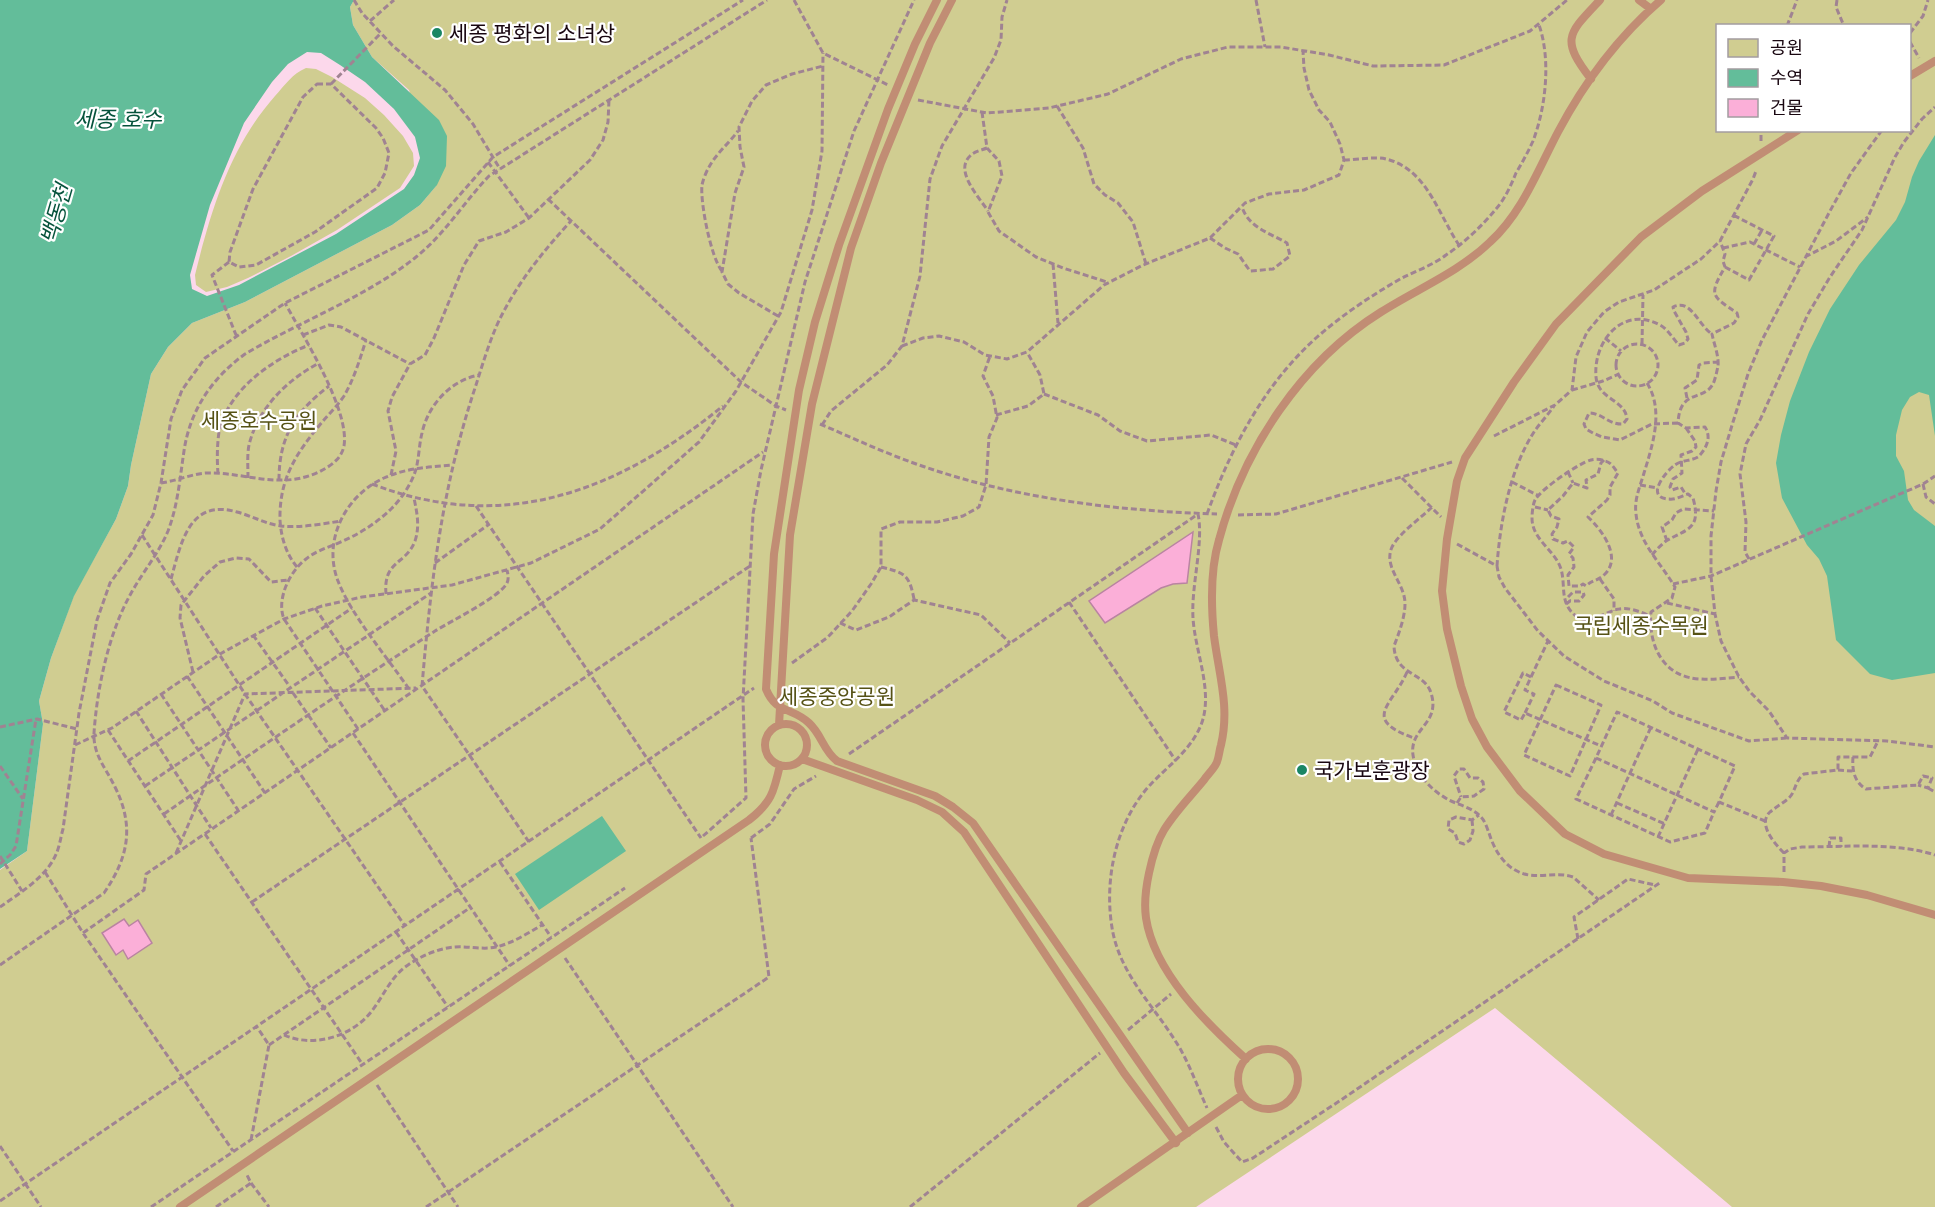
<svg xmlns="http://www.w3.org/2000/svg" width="1935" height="1207" font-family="Quicksand,'Noto Sans KR',sans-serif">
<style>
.green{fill:#d0cd91;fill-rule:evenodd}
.water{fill:#63bd9a;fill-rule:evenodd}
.building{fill:#fbafd8;stroke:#b984a1;stroke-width:1.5}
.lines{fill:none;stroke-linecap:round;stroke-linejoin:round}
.path{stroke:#a08392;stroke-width:3;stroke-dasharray:6 3;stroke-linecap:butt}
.service{stroke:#c18d74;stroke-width:8}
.poi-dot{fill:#1a8664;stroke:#fff;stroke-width:2}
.labels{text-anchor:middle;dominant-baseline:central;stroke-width:4.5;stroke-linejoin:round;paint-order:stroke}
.poi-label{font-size:21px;fill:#190711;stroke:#fff;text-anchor:start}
.park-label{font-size:21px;fill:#565215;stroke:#fff}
.water-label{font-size:22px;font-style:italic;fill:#06533c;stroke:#fff}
</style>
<rect width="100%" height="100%" fill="#fcd8eb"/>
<!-- green -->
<path class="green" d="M354,0h1581v1207h-203l-237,-199 -299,199h-1196v-337l27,-19 16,-127 -4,-23 12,-43 23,-63 42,-76 12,-33 3,-21 20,-91 17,-27 24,-24 53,-21 147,-77 28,-20 16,-19 -27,-96 -37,-33 -19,-32 -3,-18zM1718,26h192v104h-192z
M306,68l10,1 16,8 33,21 19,17 19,21 10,17 1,13 -14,22 -63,42 -46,26 -43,22 -21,9 -21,5 -10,-7 -1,-10c16,-65 35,-128 80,-179 10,-11 17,-22 31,-28z"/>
<!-- water -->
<path class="water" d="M0,0h354l-4,7 3,18 19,32 67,63 8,16 -1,30 -9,19 -17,20 -28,20 -147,77 -53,21 -24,24 -17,27 -20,91 -3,21 -12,33 -42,77 -23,62 -12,43 4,23 -16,127 -27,18zM307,52l14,1 19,12 25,17 29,27 21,28 5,21 -6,17 -10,14 -68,45 -97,51 -32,11 -15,-7 -2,-14 20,-70 34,-82 28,-41 16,-18z
M1935,135v301l-6,-41 -10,-3 -9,5 -8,13 -6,25v21l8,15 4,29 6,10 21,16v147l-43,7 -22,-6 -34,-34 -9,-64 -8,-17 -12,-14 -25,-47 -6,-35 5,-28 9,-34 19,-49 21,-43 29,-44 37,-45 9,-18 7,-25 7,-16z
M602,816l24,35 -87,59 -24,-36z"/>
<!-- building -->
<path class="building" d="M1193,532l-6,51 -14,1 -12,4 -56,35 -16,-22z
M124,919l5,7 9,-6 14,23 -24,16 -5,-9 -7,5 -14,-22z"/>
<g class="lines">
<!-- path -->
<path class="path" d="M354,0l8,13 31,33 52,44 28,34 27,45
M794,0l29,53 65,32
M1256,0l9,47
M1837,0l-1,7 8,19
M370,21l24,-21
M1787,26l10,-26
M1910,33l13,-17 5,-16
M1910,42l9,16
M317,84h14l45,44 7,10 6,15 -4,20 -8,15 -62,44 -59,33 -17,2 -10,-5 1,-10 23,-63 50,-92z
M331,84l50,-51
M918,100l69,13 62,-5 59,-14 73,-35 47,-12h53l48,8 44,11 71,-1 86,-34 37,-31
M1057,106l26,42 11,36 11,11 13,8 15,19 13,42
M982,112l5,36 12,13 3,15 -14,36 11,19 37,26 27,11 44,14
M1882,130l-31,43 -21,38 -68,129 -14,34 -15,48 -12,40 -5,29 -5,45v40l4,38 6,27 18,36 11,15 19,19 18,27 100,3 48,6
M1761,141v-11
M987,148c-5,2 -14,4 -17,8 -16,15 9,41 18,55
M1344,160c13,0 30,-4 42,-1 41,10 52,55 73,86
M488,162l41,56
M548,199l193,183 35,24 10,4
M1210,238l15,10 13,6 12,17 23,-2 17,-13 -3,-13c-17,-10 -38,-15 -45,-36
M1754,244l8,-14
M1723,248l27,-6 50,25
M1805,257l31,-16 32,-24
M229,262l-17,13 24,60
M1053,264l5,59
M1725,267l24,13 25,-44 -41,-21
M722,271c-11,-13 -22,-69 -20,-86 1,-5 4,-13 7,-18 7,-13 20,-24 29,-36
M778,316l-39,-23 -11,-9 -6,-12 13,-79 9,-26 -4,-20 -1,-20 13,-26 14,-16 26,-11 31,-8
M303,335l26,-10 12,2 69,37
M1605,338l16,13
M1642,344l1,-49
M1616 365a21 21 0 1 1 42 0a21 21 0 1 1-42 0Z
M902,346l21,-8 16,-2 25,6 21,13 22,4 20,-7 77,-67 39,-20 67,-27 35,-35 24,-9 35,-4 35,-15 5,-15 -4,-16 -10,-22 -11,-12 -10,-20 -5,-22 -1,-17
M1647,383c17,27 6,61 -3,90 -4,14 -10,26 -8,41 3,29 24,48 39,73l-3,11 -21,14c-3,33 12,66 50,67 12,1 26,-1 38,-2
M1572,390l31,-9 16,-7
M1044,394l54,21 22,16 27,10 64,-6 25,10
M1687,398l-2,-10 12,-8 2,-15 4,-2 15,-1
M996,415l32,-9 16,-12 -4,-19 -13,-23
M1678,423l-26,1 -32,16 -18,-3 -9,-4 -7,-4 -2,-5 5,-11c13,0 20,12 34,11l4,-5c-2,-20 -29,-19 -31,-42 -3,-36 27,-72 64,-52 8,4 13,14 19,20l6,-2 3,-4 -2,-7 -12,-21 -1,-4c18,-9 25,18 39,27
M820,424c35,15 69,31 105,43 93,32 194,44 292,47
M822,425l9,-14 56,-46 15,-19 18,-70 10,-97 12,-33 52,-88 7,-18 1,-23 5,-17
M1686,428l9,13 1,6 -4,4 -11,4 1,18 -9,6 -3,8 2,3 9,-3 5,8
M1494,436l61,-31 17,-15 4,-33 11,-25 17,-20 15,-10 35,-12 47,-31 19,-18 33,-62 3,-8
M1604,460l-3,3 -3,11 -12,6 1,8 -14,-5 -10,13 -15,14 3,6 8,3 -2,8 -5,7 1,5 10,4 5,-2 6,6 -5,7 4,4 1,9 -6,8 1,11h11l3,-2 3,2c6,-6 12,-5 19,-12 17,-17 -3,-44 -17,-57l19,-17 3,-5v-8l8,-14c-4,-5 -7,-11 -13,-12 -4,-2 -10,-2 -14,-1 -12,3 -50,29 -56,40 -2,4 -3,13 -3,18 0,22 23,32 29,51 5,17 -2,34 15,47 13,10 30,-5 43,-7 10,-2 22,3 31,7
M1568,472l5,11
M218,474c-1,-14 -1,-28 1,-42 9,-42 52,-72 90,-87
M391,475l5,-24 -8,-40 4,-14 18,-33 15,-9 9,-17 30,-73 15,-24 27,-9 23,-14 61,-58 13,-20 5,-18 1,-22
M248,478c0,-11 -1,-23 1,-33 9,-37 38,-65 70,-82
M1402,478l39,39
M279,480c0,-43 16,-68 50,-94
M1512,482l27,14
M161,483c15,-2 30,-9 45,-10 26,-1 52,8 78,7 12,0 24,-3 35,-8 11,-6 22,-12 25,-26 6,-36 -41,-110 -59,-143
M372,484c133,51 246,7 351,-78
M1923,484l3,13 9,7
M1640,485l18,3
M476,506l225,332
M1432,507c-11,11 -33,26 -40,40 -8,18 8,32 12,49 4,14 -5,37 -10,50 1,30 31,26 37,47 10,31 -22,35 -18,62 3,20 19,36 36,45 10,5 24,8 32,17 4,4 6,11 8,16 5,16 14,32 30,39 16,8 37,-1 54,5l26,23
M1535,507l13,3
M1207,514c24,-66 56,-128 109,-176 26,-23 56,-43 86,-60 14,-7 31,-13 44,-23 18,-12 36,-29 50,-46 9,-10 15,-24 20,-36 6,-10 12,-21 17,-32 13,-34 18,-82 6,-116
M1238,515l38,-1 176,-52
M142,535l103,159 160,232
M1667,541l-5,-14 10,-7 4,-7 7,-4 31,2
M1457,544l40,22 2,11 6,11 33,43 26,25 40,25 49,20 19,12 77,28 37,-3
M1652,555c4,-5 9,-10 14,-14 20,-12 36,-11 27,-43l-5,-4c-6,2 -13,6 -19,5 -25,-1 -3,-28 6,-34 7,-5 16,-4 23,-8 8,-8 14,-19 7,-30l-19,1 -8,-5c2,-35 25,-21 35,-39 2,-4 4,-13 5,-18 1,-10 -4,-22 -6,-32l22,-11 4,-6 -1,-4c-25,-17 -29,-17 -12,-46l-2,-6 2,-7 -5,-13
M1749,559l-4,-7 1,-30 -6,-48 6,-30 14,-24 48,-106 22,-37 32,-47 33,-73 9,-15 18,-23 13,-12
M435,563l53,-38
M1497,566c3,-44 13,-97 37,-134 6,-9 14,-17 20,-26
M297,567c-11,-13 -16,-30 -17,-47 -1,-42 17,-68 43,-99 7,-8 15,-16 21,-25 10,-17 16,-37 22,-56
M881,567c24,6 28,7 33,32
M171,579c10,-36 18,-81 66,-67 15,4 29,12 44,14 19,2 41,-2 60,-5
M1600,579l14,20v12
M1673,584l38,-8 212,-92 12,-8
M386,594c-3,-34 20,-29 29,-53 5,-15 2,-28 -1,-43
M1069,602l107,159
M1667,603l48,11
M1566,604l4,-3h9l5,-6 -1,-3h-10l-5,5 2,4
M315,608l70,103
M840,623l16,7 33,-13 25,-17 67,15 29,28
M253,635l37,52
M792,663l36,-26 24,-26 19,-27 10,-17v-38l19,-7h37l26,-6 16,-9 7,-22 3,-48 8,-19 -4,-22 -10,-20 7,-20
M193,672l-13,-54 1,-13 23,-29 16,-14 16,-4 13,1 22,23 17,-2
M1407,672c-14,33 -47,47 7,66
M187,676l78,117
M1531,677l17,-36
M1556,685l45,20 -31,71 -46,-21z
M409,689c-22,-32 -58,-74 -71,-108 -16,-41 8,-86 46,-103 22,-10 45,-11 68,-13
M293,693l38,55
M161,694l77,116
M136,711l75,117
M1525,713l9,-19 -9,-4 6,-13 -8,-4 -19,39 17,8 4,-7 76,33
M0,727l37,-8 40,10
M358,729l-74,-110c-8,-20 6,-48 22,-60 11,-9 24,-12 37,-18 18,-8 35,-19 49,-33 10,-10 20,-25 24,-39 3,-11 3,-24 6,-36 6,-28 29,-53 57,-58
M108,730l73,111
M353,733l157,233
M75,745l37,-17 108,-74 64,-35 38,-13 40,-9 90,-12 79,-22 69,-34 99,-87 37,-51 45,-79 31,-102 10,-59 1,-98
M849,754l349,-240c6,29 -7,71 -5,104 2,34 21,74 8,107 -11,26 -32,40 -50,59 -36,38 -48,99 -38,149 9,43 40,72 63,109 13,20 21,44 31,66
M1853,757c-1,13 1,25 13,32l52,-4 5,-9 9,2 -4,10 -10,-3
M1596,758l-20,41 94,43 35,-9 9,-21
M128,761l224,-153
M0,766l23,33
M1838,770l14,1
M145,786l286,-193
M1928,788l7,4
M1719,802l-5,10 -118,-54 21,-46 118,54 -16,36 46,19
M1457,803l4,-6 13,-1 10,-7 -1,-7 -5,-4h-8l-6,-9h-5l-5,7 7,21
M1617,803l48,21
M164,814c89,-62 180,-124 271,-183 16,-10 65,-34 72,-48 2,-4 1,-9 0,-13
M1611,815l40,-88
M1472,820l1,11 -3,9 -6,4 -6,-2 -3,-9 -7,-4 1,-9 7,-3 16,3 7,-5
M205,834l158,231
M703,836l43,-38 -3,-99 10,-185 8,-44 44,-188 49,-151 60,-131
M1658,837l40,-88
M751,838l19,-14 24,-35 22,-13
M529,842l-107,-156c9,-105 20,-200 54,-301 8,-25 16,-53 29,-76 18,-33 41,-61 66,-88
M1829,847l1,-9h11v9
M176,853l69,-159 171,-6
M1784,853c-9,-9 -27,-29 -14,-41 6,-5 13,-9 19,-14 7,-7 6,-18 15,-24l34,-4v-13h32l8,-16
M0,856l22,35
M500,862l51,75
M0,864l10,-9 6,-9 20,-127
M45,872l38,61 150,218
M1784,872v-19l6,-4 12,-2c41,0 94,-5 133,8
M252,902l498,-336
M0,907c20,-14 48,-31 57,-55 3,-8 4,-16 6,-23l16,-116 18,-93 13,-37 21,-29 22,-39 8,-32 10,-64 11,-29 23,-32 80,-55 144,-73 64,-73 250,-157
M396,932l52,75
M83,933l61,-43 2,-16 617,-422
M1578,939l-4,-22 54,-38 27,6
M565,958l168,249
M0,965l104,-72c24,-35 31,-66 11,-106 -9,-19 -22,-32 -21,-54 3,-44 14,-97 35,-136 12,-23 29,-42 39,-66 10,-26 12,-54 16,-80 6,-41 28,-73 61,-97 54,-32 123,-58 171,-97 29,-23 48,-55 73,-81l278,-176
M1128,1030l43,-36
M284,1035c29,13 67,2 87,-23 13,-16 19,-35 37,-47 13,-9 31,-17 47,-18 14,-1 28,3 41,0 17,-4 32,-14 46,-22
M269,1045l202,-138
M377,1085l81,122
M1216,1127l8,15 18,20 11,-4 88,-58 320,-218
M251,1140l18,-95 -12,-18
M0,1146l41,61
M251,1183l18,24
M0,1201l754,-513
M151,1207l474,-319
M216,1207l35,-24 -4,-8
M426,1207l343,-230 -18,-139
M910,1207l190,-154"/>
<!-- service -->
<path class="service" d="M937,0l-22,44 -27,65 -49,136 -24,77 -16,68 -25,164 -8,135c10,25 26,18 43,34 13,12 14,27 28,38l98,35 18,11 20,16 215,310
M1639,0l12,9
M1910,76l25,-15
M1591,79c-31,-40 -23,-45 9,-79
M1798,130l-96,61 -61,46 -85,87 -42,58 -49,76 -8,23 -10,58 -5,52 5,38 14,57 11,33 15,28 33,44 45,43 39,20 84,24 95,4 38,4 46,9 68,20
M765 745a21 21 0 1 1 42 0a21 21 0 1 1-42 0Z
M779,725l11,-190 22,-131 39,-156 30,-85 49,-120 22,-43
M802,759l115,41 25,12 22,20 160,241 52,70
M1238 1079a30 30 0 1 1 60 0a30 30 0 1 1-60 0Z
M1246,1059c-39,-35 -92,-87 -100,-141 -2,-14 0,-31 3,-45 3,-14 7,-30 15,-43 11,-18 26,-33 40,-50 3,-5 9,-10 12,-16 3,-5 3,-13 5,-19 9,-38 -2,-70 -7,-109 -3,-31 -4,-66 5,-96 24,-90 82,-178 162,-228 36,-23 78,-40 109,-70 32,-29 48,-72 68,-110 26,-49 61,-96 103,-132
M180,1207l569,-387c22,-17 25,-28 31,-55
M1081,1207l161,-112"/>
</g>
<!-- markers -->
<g class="poi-dot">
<circle cx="437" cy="33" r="6"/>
<circle cx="1302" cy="770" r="6"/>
</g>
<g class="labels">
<!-- poi labels -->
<g class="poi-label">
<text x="449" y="33">세종 평화의 소녀상</text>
<text x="1314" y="770">국가보훈광장</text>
</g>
<!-- park labels -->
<g class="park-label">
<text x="259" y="420">세종호수공원</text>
<text x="1641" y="625">국립세종수목원</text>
<text x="837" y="696">세종중앙공원</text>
</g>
<!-- water labels -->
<g class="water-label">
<text x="118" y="119">세종 호수</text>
<text transform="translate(56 214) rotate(-74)">백동천</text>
</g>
</g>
<!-- legend -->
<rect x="1716" y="24" width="195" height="108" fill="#ffffff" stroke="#a39ca0" stroke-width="1.5"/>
<rect x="1728" y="39" width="30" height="18" fill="#d0cd91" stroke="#a39ca0" stroke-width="1.5"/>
<text x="1770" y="54" font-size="18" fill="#190711">공원</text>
<rect x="1728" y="69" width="30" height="18" fill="#63bd9a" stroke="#a39ca0" stroke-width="1.5"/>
<text x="1770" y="84" font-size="18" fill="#190711">수역</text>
<rect x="1728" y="99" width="30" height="18" fill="#fbafd8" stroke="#a39ca0" stroke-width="1.5"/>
<text x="1770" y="114" font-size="18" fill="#190711">건물</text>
</svg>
